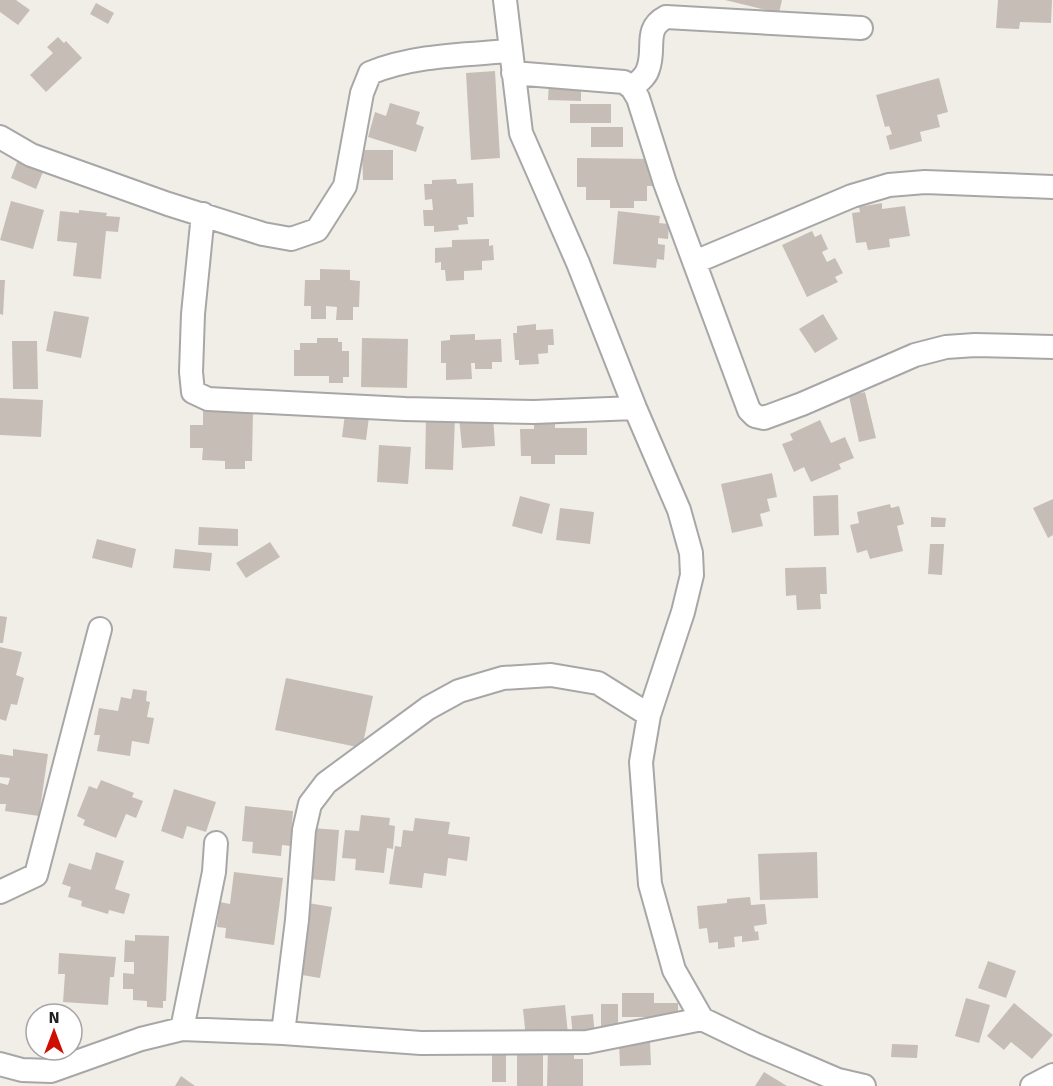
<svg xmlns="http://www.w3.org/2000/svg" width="1053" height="1086" font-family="Signika,sans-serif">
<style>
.building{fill:#c6beb6}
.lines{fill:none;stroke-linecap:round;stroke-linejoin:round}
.minor-casing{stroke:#a7a7a7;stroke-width:26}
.minor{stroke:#fff;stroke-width:22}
</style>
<rect width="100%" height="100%" fill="#f1eee7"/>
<!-- building -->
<path class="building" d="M0,0h16l14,10 -12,15 -18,-13z
M725,0h57l-3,13z
M998,0h54l-1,23 -31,-1 -1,7 -23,-1z
M96,3l18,10 -6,11 -18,-10z
M58,37l6,6 2,-2 16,17 -36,34 -16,-17 23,-22 -6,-6z
M495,71l5,87 -29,2 -5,-87z
M939,78l9,34 -11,3 3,12 -20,5 2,9 -32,9 -4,-14 6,-2 -3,-8 -4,1 -9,-32z
M549,81l32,1v19l-33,-1z
M390,103l30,9 -4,12 8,3 -8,25 -48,-15 7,-25 11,4z
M570,104h41v19h-41z
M591,127h32v20h-32z
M362,150h31v30h-30z
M19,157l26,10 -9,22 -25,-11z
M577,158l77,1v27h-7v15h-13v7h-24v-8h-24v-13h-9z
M456,179l1,5 16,-1 1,34h-7l1,7 -10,1 1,5 -25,2v-6h-10l-1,-16h10l-1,-11 -7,1 -1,-16h8v-4z
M11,201l33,9 -11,39 -33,-9z
M882,203v6l23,-3 5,30 -21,3 1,8 -22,3 -2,-8 -10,1 -4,-30 8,-1 -1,-5z
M79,210l28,3 -1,3 14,1 -2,15 -12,-1 -5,48 -28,-3 4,-33 -20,-2 3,-30 19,2z
M618,211l42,5 -1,7 10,1 -1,15 -10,-1v6l7,1 -1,15 -7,-1 -1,9 -43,-4z
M812,231l3,6 6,-3 7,15 -6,3 5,10 8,-4 8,15 -8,4 3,5 -31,15 -25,-52z
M489,239v7l4,-1 1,15 -12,1v9l-18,1v9l-18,1 -1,-11h-4v-8l-6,1v-15l17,-1v-7z
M320,269l30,1v10l10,1 -1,26h-6v13h-17l1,-13 -11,-1v13h-15v-13h-7l1,-26h15z
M0,280h5l-2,35 -3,-1z
M54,311l35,6 -8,41 -35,-7z
M823,314l15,25 -23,14 -16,-24z
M536,324v6l17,-1 1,16h-6v8l-10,1 1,10 -20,1v-5h-4l-2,-27h4v-7z
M475,334v6l26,-1 1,23h-10v7h-17v-6h-4l1,16 -26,1v-17h-5v-22l9,-1v-5z
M317,338h21v4h4v9h7v26h-6v6h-14v-7h-35v-26h6v-7h17z
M362,338l46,1 -1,49 -46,-1z
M12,341h25l1,48h-25z
M865,392l11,46 -17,4 -10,-46z
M0,398l43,2 -2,37 -41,-2z
M203,411h50l-1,50h-7v8h-20v-8l-23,-1 1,-12h-13v-23h13z
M345,414l24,3 -3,23 -24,-3z
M493,415l2,31 -33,2 -3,-31z
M426,416l29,1 -2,53 -28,-1z
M534,420h21v8h32v27h-32v9h-24v-8h-10l-1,-27h14z
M820,420l11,23 14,-6 9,21 -15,6 2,5 -30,13 -7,-15 -10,5 -12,-28 11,-4 -3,-6z
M379,445l32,2 -3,37 -31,-2z
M772,473l5,24 -10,2 3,12 -10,3 3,12 -31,7 -11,-49z
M838,495l1,40 -25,1 -1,-40z
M520,496l30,8 -8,30 -30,-8z
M1053,499v36l-5,3 -15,-30z
M890,504l1,4 8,-2 5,18 -7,2 6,25 -33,8 -3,-9 -10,3 -7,-28 9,-2 -2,-11z
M560,508l34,4 -4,32 -34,-4z
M931,517l15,1 -1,9h-14z
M199,527l39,2v17l-40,-1z
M97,539l39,10 -4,19 -40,-10z
M270,542l10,15 -34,21 -10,-15z
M930,544h14l-2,31 -14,-1z
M175,549l37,4 -2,18 -37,-3z
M826,567l1,27h-7l1,15 -24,1 -1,-15 -10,1 -1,-28z
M0,616l7,1 -4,26h-3z
M0,647l22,5 -6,23 8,3 -7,27 -6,-1 -5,17 -6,-2z
M286,678l87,18 -11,52 -87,-18z
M133,689l14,2 -1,10 4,1 -3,15 7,1 -5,26 -17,-3 -2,15 -33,-5 3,-16h-6l5,-27 19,3 3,-14 10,2z
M13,749l35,5 -9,62 -34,-5 1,-7h-6v-21l8,2 2,-7 -10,-1v-23l13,2z
M101,780l33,13 -2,4 11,4 -7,17 -10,-4 -10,24 -33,-13 2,-5 -8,-4 12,-30 8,3z
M174,789l42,13 -10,30 -19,-6 -4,13 -22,-8z
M245,806l48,5 -3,35 -8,-1 -1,11 -29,-3 1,-11 -11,-1z
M361,815l29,3 -1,7 6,1 -2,23 -6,-1 -3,25 -29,-3 1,-11 -14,-1 3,-28 14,1z
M415,818l35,4 -2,12 22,3 -3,24 -19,-3 -2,18 -22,-3 -2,15 -33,-4 6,-38 6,1 2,-17 10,1z
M312,828l27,2 -4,51 -27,-2z
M96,852l28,9 -9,28 15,5 -6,20 -15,-4 -1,4 -27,-8 1,-5 -14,-4 3,-10 -9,-3 7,-21 22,7z
M817,852l1,46 -58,2 -2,-46z
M234,872l49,6 -9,67 -49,-7 1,-10 -9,-1 3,-25 10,2z
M750,897l1,8 14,-1 2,20 -13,2 1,6 3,-1 1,9 -17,2v-6l-8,1 1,10 -17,2v-7l-9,1 -2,-15 -8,1 -2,-23 30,-3v-4z
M308,903l24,4 -12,71 -24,-4z
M135,935l34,1 -3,65h-3v7l-16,-1v-6l-14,-1v-11h-10v-16l11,1v-12h-10l1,-22 10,1z
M59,953l57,4 -2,20h-4l-2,28 -45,-3 2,-28h-7z
M988,961l28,10 -10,27 -28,-10z
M622,993h32v10h24v21h-31v-7h-25z
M966,998l24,7 -11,38 -24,-7z
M1014,1003l39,32 -21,24 -21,-17 -7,8 -17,-14z
M601,1004h17v29h-17z
M565,1005l3,29 -42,4 -3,-29z
M593,1014l2,23 -22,2 -2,-23z
M650,1042l1,23 -31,1 -1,-23z
M892,1044l26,1 -1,13 -26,-1z
M517,1047l26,1v38h-26z
M548,1047h26v12h9v27h-36z
M492,1051h14v31h-14z
M764,1072l23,14h-32z
M181,1076l14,10h-20z"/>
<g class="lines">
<!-- minor casing -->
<g class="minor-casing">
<path id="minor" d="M505,0l16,133 57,130 57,145 44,102 12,43 1,22 -9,37 -34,103 -8,47 9,122 24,86 28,49 52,25 84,36 26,6
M513,73l111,9 8,6 6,10 27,85 84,227 6,6 9,2 38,-14 113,-49 31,-8 29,-2 78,2
M632,88c6,-6 14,-11 16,-19 8,-21 -5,-40 18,-52l195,11
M0,137l31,18 137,49 95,30 28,5 26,-9 28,-44 17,-93 8,-20c44,-18 93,-18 140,-22
M203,214l-10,100 -2,58 2,20 15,7 197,10 129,3 101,-4
M695,262l157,-66 37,-11 36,-3 128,5
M0,892l36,-17 64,-246
M182,1029l32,-157 2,-29
M283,1033l14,-113 7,-90 6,-26 16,-21 102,-75 31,-17 44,-13 48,-3 47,8 51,32
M0,1064l22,6 29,1 90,-32 41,-10 101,4 138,10 166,-1 115,-23
M1032,1086l21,-11"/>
</g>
<!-- minor -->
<use href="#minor" class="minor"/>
</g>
<!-- north arrow -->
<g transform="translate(54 1032)"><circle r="28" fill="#ffffff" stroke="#a6a6a6" stroke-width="1.5"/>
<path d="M0-4.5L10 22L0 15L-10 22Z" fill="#cf0e02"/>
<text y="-9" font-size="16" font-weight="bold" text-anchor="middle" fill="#202020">N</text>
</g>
</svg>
